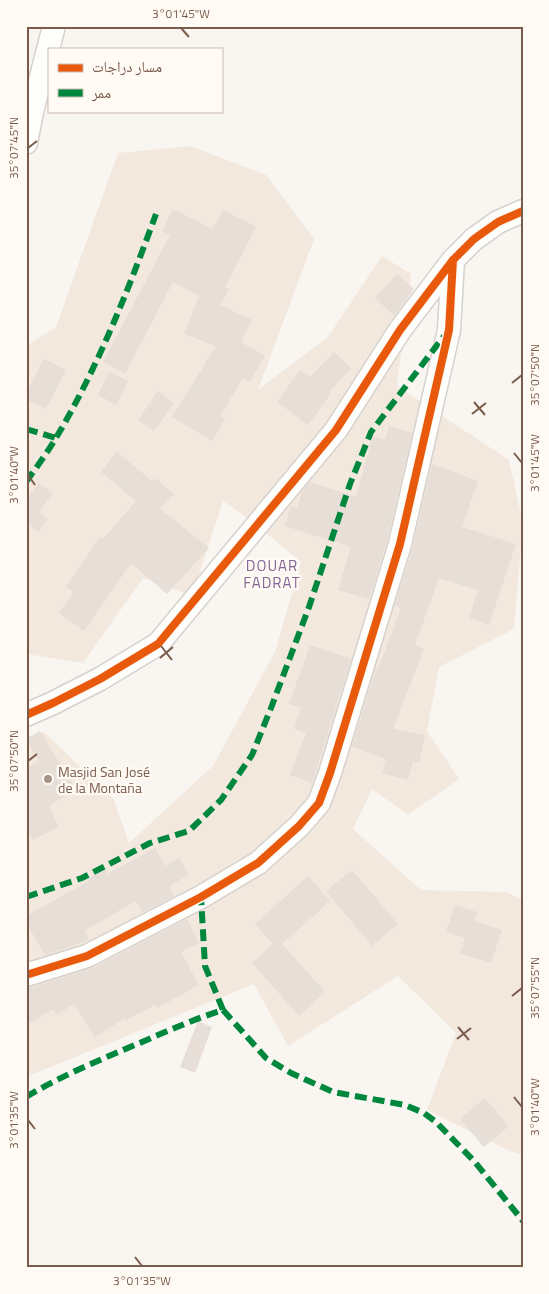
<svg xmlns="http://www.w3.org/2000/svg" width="549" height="1294" font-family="'Titillium Web','Noto Naskh Arabic',sans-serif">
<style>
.residential{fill:#f2e8de}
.building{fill:#e6ded7}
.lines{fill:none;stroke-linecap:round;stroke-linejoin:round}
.street-casing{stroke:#d7d1cb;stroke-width:25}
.street{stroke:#fefefd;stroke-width:22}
.quiet{stroke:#00873e;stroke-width:6;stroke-dasharray:12 6;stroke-linecap:butt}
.cycleway-casing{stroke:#fffaf3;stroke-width:11}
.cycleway{stroke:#e8590c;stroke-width:8}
.ticks{fill:none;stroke:#7a5c4d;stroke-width:2}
.poi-dot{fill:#a69286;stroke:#fffaf3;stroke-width:2}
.labels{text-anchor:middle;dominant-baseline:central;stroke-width:5;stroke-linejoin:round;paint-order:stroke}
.poi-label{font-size:14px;fill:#7a5c4d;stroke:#fffaf3;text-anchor:start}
.neighbourhood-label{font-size:15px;letter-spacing:1px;fill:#846695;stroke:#fffaf3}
.neatline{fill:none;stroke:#7a5c4d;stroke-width:2}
.ticks-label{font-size:12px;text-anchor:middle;fill:#7a5c4d}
</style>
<rect width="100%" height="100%" fill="#f9f5f0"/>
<!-- residential -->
<path class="residential" d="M191,146l75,29 48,64 -56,151 70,-53 54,-81 29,18 -14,112 112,74 14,64 -9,105 -75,38 -12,64 32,48 -51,36 -36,-26 -19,40 68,61 86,2 16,8v255l-11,-3 -85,-42 29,-77 -58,-57 -110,70 -34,-62 -228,93v-339l18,-6 69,66 16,45 84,-77 62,-114 26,-90 -51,-42 -27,-19 -31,95 -49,-18 -60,85 -57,-9v-308l30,-19 62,-174z"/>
<!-- building -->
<path class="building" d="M173,209l40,20 10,-19 33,17 -31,60 4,2 -9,16 32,15 -11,22 24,14 -15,26 -7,-4 -23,38 5,3 -13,22 -40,-24 44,-71 -32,-12 15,-38 -26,-14 -48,92 -22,-12 67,-127 -8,-4z
M397,274l17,15 -20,27 -19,-18z
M334,352l17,16 -22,24 2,1 -23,32 -31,-23 23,-32 10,7z
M44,359l22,11 -20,39 -20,-10v-5z
M109,372l19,9 -11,24 -19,-10z
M158,391l16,12 -20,28 -16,-11z
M389,426l23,7 -25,108 -18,58 -31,-9 13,-43 -66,-21 6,-20 6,2 5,-17 8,-9 46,15 17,-61 12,4z
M116,451l36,30 3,-3 19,16 -14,15 49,39 -42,46 -36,-31 -47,68 -25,-18 15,-21 -8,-5 34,-50 3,2 33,-38 -35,-29z
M432,464l46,17 -16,46 54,17 -27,81 -20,-7 9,-28 -39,-12 -24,67 9,4 -31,80 32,6 -6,28 -6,-1 -5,18 -26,-7 4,-14 -34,-12 24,-79 2,1 23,-61 -6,-2 18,-59z
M39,483l14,11 -15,18 10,7 -10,13 -9,-8 -3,4v-28z
M310,645l41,14 -39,124 -22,-8 16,-42 -12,-4 7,-21 -12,-4z
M40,731l36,58 -27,17 10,21 -26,13 -7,-13v-58l13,-8 -13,-22z
M155,848l10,18 14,-8 10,17 -20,11 5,10 -31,16 -7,-11 -51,29 4,10 -44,15 -19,-33v-6l63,-35 -1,-2 17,-10 2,5z
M352,870l46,54 -26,22 -46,-55z
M308,876l22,25 -48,43 43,48 -26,24 -47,-53 21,-19 -18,-20z
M455,905l22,7 -3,9 28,9 -11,33 -31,-10 5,-15 -19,-6z
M187,919l12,24 -18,9 18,33 -42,23 -2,-3 -29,15 -1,-2 -30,19 -21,-33 -18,11 -3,-6 -27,16v-36l67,-21z
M198,1021l14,6 -17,46 -15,-6z
M485,1098l24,28 -25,21 -24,-28z"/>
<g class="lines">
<!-- street casing -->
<g class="street-casing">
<path id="street" d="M26,143l6,-31 22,-86
M26,715l27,-12 47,-24 58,-35 178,-214 64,-100 53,-70 21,-21 24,-17 25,-11
M26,975l61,-19 114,-59 57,-34 41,-37 20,-23 11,-30 70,-229 49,-214 4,-70"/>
</g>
<!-- street -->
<use href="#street" class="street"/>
<!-- quiet -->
<path class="quiet" d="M26,429l30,9
M26,482c10,-14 21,-29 30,-44 42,-71 72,-147 100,-224
M26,897l56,-19 68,-35 39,-12 32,-31 31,-45 19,-47 38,-101 41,-123 21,-52 73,-96
M223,1010l43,48 25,15 42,19 72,13 19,8 12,9 38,39 49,60
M26,1097c33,-20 69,-35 104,-50 31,-13 61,-27 93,-37l-18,-44 -4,-69"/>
<!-- cycleway casing -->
<g class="cycleway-casing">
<path id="cycleway" d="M26,715l27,-12 47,-24 58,-35 178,-214 64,-100 53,-70 21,-21 24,-17 25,-11
M26,975l61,-19 114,-59 57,-34 41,-37 20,-23 11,-30 70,-229 49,-214 4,-70"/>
</g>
<!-- cycleway -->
<use href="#cycleway" class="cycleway"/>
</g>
<!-- ticks -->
<path class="ticks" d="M181,28l8,9M28,148l9,-7M512,383l10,-8M474,402l11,13M472,414l14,-11M514,453l8,10M28,475l7,10M161,646l11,14M160,658l13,-11M28,761l9,-7M512,996l10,-8M458,1027l11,13M457,1039l14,-11M514,1097l8,10M28,1120l7,9M135,1257l7,9"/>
<!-- markers -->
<circle class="poi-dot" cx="48" cy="779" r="5"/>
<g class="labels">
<!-- poi labels -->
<g class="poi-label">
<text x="58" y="771">Masjid San José<tspan x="58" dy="16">de la Montaña</tspan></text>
</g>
<!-- neighbourhood labels -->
<g class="neighbourhood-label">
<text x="272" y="565">DOUAR<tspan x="272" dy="17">FADRAT</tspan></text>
</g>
</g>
<!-- border -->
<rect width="549" height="1294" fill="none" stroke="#fffaf3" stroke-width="55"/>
<!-- legend -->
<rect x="48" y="48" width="175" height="65" fill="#fffaf3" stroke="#cabbb1"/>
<rect x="58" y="64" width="25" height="8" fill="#e8590c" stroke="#cabbb1"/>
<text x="92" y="72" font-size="15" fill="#7a5c4d">مسار دراجات</text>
<rect x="58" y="89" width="25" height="8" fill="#00873e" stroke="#cabbb1"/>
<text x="92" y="98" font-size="15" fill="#7a5c4d">ممر</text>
<rect x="28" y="28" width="494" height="1238" class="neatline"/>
<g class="ticks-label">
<text x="181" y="18">3°01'45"W</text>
<text transform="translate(14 148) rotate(-90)" y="4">35°07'45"N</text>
<text transform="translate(535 375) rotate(-90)" y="4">35°07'50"N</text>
<text transform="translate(535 463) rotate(-90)" y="4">3°01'45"W</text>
<text transform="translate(14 475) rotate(-90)" y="4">3°01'40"W</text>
<text transform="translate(14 761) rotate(-90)" y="4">35°07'50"N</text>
<text transform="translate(535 988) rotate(-90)" y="4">35°07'55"N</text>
<text transform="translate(535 1107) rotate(-90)" y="4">3°01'40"W</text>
<text transform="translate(14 1120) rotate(-90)" y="4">3°01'35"W</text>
<text x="142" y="1285">3°01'35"W</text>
</g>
</svg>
